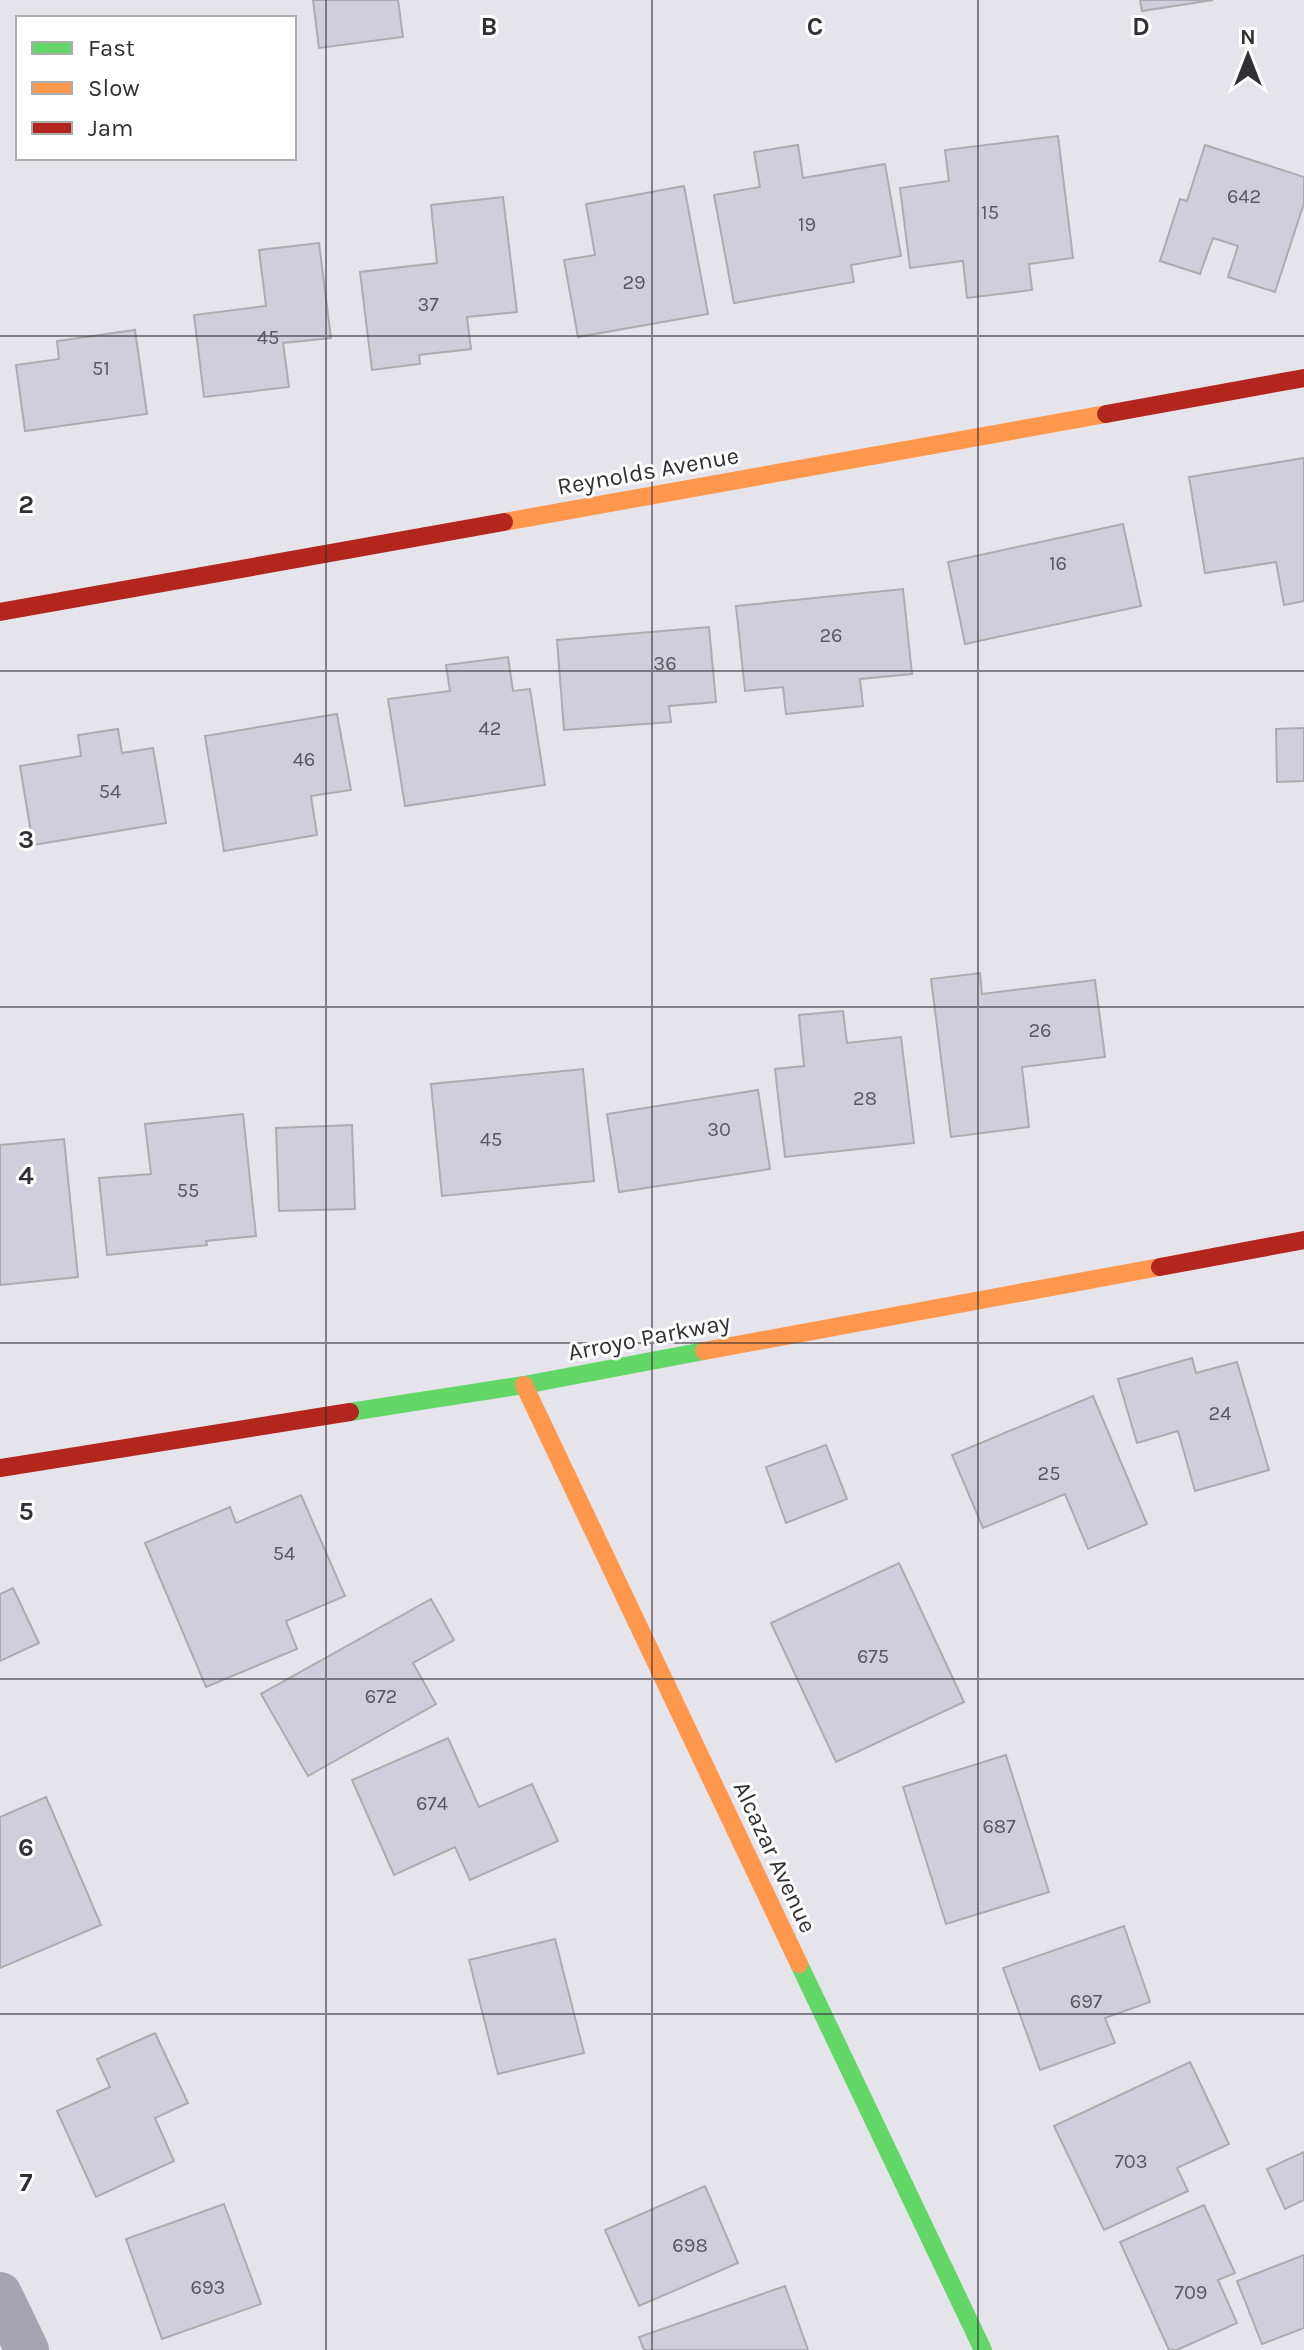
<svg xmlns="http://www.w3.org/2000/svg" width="1304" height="2350" font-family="Karla,sans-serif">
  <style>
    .building { fill: #d0ceda; stroke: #acacb0; stroke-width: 2 }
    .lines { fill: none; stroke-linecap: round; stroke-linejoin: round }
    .street { stroke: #a6a4b0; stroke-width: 44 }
    .fast { stroke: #63d668; stroke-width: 18 }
    .slow { stroke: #ff974d; stroke-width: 18 }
    .jam { stroke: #b3261e; stroke-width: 18 }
    .grid { fill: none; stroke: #313034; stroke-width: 2; stroke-opacity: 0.55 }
    .labels { text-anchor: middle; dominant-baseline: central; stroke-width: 6; stroke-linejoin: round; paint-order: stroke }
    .number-label { font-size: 20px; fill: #5a585e }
    .street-label { font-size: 24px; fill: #313034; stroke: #fff }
    .grid-label { font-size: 26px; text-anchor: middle; font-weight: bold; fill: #313034; stroke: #fff; stroke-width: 6; stroke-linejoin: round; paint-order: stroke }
  </style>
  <rect width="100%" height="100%" fill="#e5e4ea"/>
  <!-- building -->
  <g class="building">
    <path d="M313,0H398L403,37L319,48Z"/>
    <path d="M1140,0H1213L1142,11Z"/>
    <path d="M1058,136L1073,258L1029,264L1032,290L967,298L963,261L910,268L900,188L949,181L945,150Z"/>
    <path d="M798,145L803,178L885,164L901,256L851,265L854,282L734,303L714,195L760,187L754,152Z"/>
    <path d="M1205,145L1304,177V203L1275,292L1228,277L1238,246L1213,238L1200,274L1160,261L1180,199L1187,201Z"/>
    <path d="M684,186L708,314L578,337L564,260L595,255L586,204Z"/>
    <path d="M503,197L517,312L467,317L471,349L419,355L420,364L372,370L360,272L437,263L431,205Z"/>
    <path d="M319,243L331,338L283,343L289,387L204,397L194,315L266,306L259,250Z"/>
    <path d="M135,330L147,414L25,431L16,365L59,359L57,341Z"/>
    <path d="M1304,458V601L1284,605L1276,562L1205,573L1189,477Z"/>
    <path d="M1123,524L1141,606L965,644L948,562Z"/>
    <path d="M903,589L912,674L860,679L863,706L786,714L783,687L745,691L736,606Z"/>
    <path d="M709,627L716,702L669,706L671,722L564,730L557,640Z"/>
    <path d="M508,657L513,691L530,689L545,785L405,806L388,699L450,691L446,665Z"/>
    <path d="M337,714L351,790L311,796L317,835L224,851L205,736Z"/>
    <path d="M1304,728V781L1277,782L1276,729Z"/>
    <path d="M118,729L122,753L153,748L166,823L33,845L20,766L81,756L78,735Z"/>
    <path d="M980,973L982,994L1095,980L1105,1057L1022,1067L1029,1127L951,1137L931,979Z"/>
    <path d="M843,1011L847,1043L901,1037L914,1143L785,1157L775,1069L804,1066L799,1015Z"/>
    <path d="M583,1069L594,1181L442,1196L431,1084Z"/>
    <path d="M758,1090L770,1169L619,1192L607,1114Z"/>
    <path d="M243,1114L256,1236L206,1241L207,1245L107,1255L99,1178L151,1174L145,1124Z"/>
    <path d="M352,1125L355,1209L279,1211L276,1128Z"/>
    <path d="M64,1139L78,1277L0,1285V1145Z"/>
    <path d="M1192,1358L1196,1373L1237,1362L1269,1470L1195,1491L1178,1431L1137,1443L1118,1379Z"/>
    <path d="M1093,1396L1147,1524L1088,1549L1065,1494L983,1528L952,1455Z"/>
    <path d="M826,1445L847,1499L786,1523L766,1467Z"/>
    <path d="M301,1495L345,1596L286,1621L297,1649L206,1687L145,1543L230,1507L236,1523Z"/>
    <path d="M899,1563L964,1702L836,1762L771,1623Z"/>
    <path d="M13,1588L39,1643L0,1661V1594Z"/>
    <path d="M431,1599L454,1640L413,1663L436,1704L308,1776L261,1694Z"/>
    <path d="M448,1738L479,1807L532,1784L558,1841L470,1880L455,1847L394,1875L352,1780Z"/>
    <path d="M1006,1755L1049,1892L946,1924L903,1787Z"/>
    <path d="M46,1797L101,1925L0,1968V1817Z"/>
    <path d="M1124,1926L1150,2002L1105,2018L1115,2043L1040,2070L1003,1968Z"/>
    <path d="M555,1939L584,2053L498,2074L469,1960Z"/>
    <path d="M155,2033L188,2103L155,2118L174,2161L96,2197L57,2111L110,2087L97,2059Z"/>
    <path d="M1190,2062L1229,2144L1177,2168L1188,2191L1104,2230L1054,2126Z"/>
    <path d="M1304,2152V2200L1285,2209L1267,2169Z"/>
    <path d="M705,2186L738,2263L639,2306L605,2230Z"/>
    <path d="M224,2204L261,2304L162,2339L126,2239Z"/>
    <path d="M1204,2205L1235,2273L1218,2280L1237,2323L1177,2350H1169L1120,2242Z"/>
    <path d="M1304,2255V2328L1262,2344L1237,2281Z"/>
    <path d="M785,2286L808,2350H644L639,2337Z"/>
  </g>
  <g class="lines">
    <!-- street -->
    <path class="street" d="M0,2294L27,2350"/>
    <!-- fast -->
    <g class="fast">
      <path d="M350,1412L524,1385L704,1351"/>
      <path d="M799,1964L983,2350"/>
    </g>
    <!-- slow -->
    <g class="slow">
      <path d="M504,522L1106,414"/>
      <path d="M704,1351L1160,1267"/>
      <path d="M524,1385L799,1964"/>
    </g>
    <!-- jam -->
    <g class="jam">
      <path d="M1106,414L1304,378"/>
      <path d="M0,612L504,522"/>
      <path d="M1160,1267L1304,1240"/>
      <path d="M0,1468L350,1412"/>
    </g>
  </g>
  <!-- grid -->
  <path class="grid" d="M326,0V2350M652,0V2350M978,0V2350M0,336H1304M0,671H1304M0,1007H1304M0,1343H1304M0,1679H1304M0,2014H1304"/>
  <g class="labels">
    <!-- number labels -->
    <g class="number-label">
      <text x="1244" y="196">642</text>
      <text x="990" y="212">15</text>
      <text x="807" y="224">19</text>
      <text x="634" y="282">29</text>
      <text x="428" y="304">37</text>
      <text x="268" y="337">45</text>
      <text x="101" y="368">51</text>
      <text x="1058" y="563">16</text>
      <text x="831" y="635">26</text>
      <text x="665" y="663">36</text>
      <text x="490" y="728">42</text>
      <text x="304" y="759">46</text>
      <text x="110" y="791">54</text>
      <text x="1040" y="1030">26</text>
      <text x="865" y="1098">28</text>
      <text x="719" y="1129">30</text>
      <text x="491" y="1139">45</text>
      <text x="188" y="1190">55</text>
      <text x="1220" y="1413">24</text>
      <text x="1049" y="1473">25</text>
      <text x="284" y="1553">54</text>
      <text x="873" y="1656">675</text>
      <text x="381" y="1696">672</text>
      <text x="432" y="1803">674</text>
      <text x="999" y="1826">687</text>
      <text x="1086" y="2001">697</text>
      <text x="1131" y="2161">703</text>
      <text x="690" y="2245">698</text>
      <text x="208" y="2287">693</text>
      <text x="1191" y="2292">709</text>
    </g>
    <!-- street labels -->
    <g class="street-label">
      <text transform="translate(648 471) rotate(-10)">Reynolds Avenue</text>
      <text transform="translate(649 1337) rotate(-11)">Arroyo Parkway</text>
      <text transform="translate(775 1857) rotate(65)">Alcazar Avenue</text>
    </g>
  </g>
  <g class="grid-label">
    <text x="489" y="35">B</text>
    <text x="815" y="35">C</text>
    <text x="1141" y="35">D</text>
    <text x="26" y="513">2</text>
    <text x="26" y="848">3</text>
    <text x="26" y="1184">4</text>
    <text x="26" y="1520">5</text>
    <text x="26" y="1856">6</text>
    <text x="26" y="2191">7</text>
  </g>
  <!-- legend -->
  <rect x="16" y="16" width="280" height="144" fill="#ffffff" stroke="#adacae" stroke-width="2"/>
  <rect x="32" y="42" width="40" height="12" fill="#63d668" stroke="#adacae" stroke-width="2"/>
  <text x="88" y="56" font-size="24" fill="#313034">Fast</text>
  <rect x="32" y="82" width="40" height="12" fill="#ff974d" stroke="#adacae" stroke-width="2"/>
  <text x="88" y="96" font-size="24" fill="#313034">Slow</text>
  <rect x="32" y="122" width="40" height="12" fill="#b3261e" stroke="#adacae" stroke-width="2"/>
  <text x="88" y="136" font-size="24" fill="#313034">Jam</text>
  <!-- north arrow -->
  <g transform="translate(1248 56)" stroke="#ffffff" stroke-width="6" paint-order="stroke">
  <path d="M0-6L14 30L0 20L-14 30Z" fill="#313034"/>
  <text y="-12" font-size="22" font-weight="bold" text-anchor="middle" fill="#313034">N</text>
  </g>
</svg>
